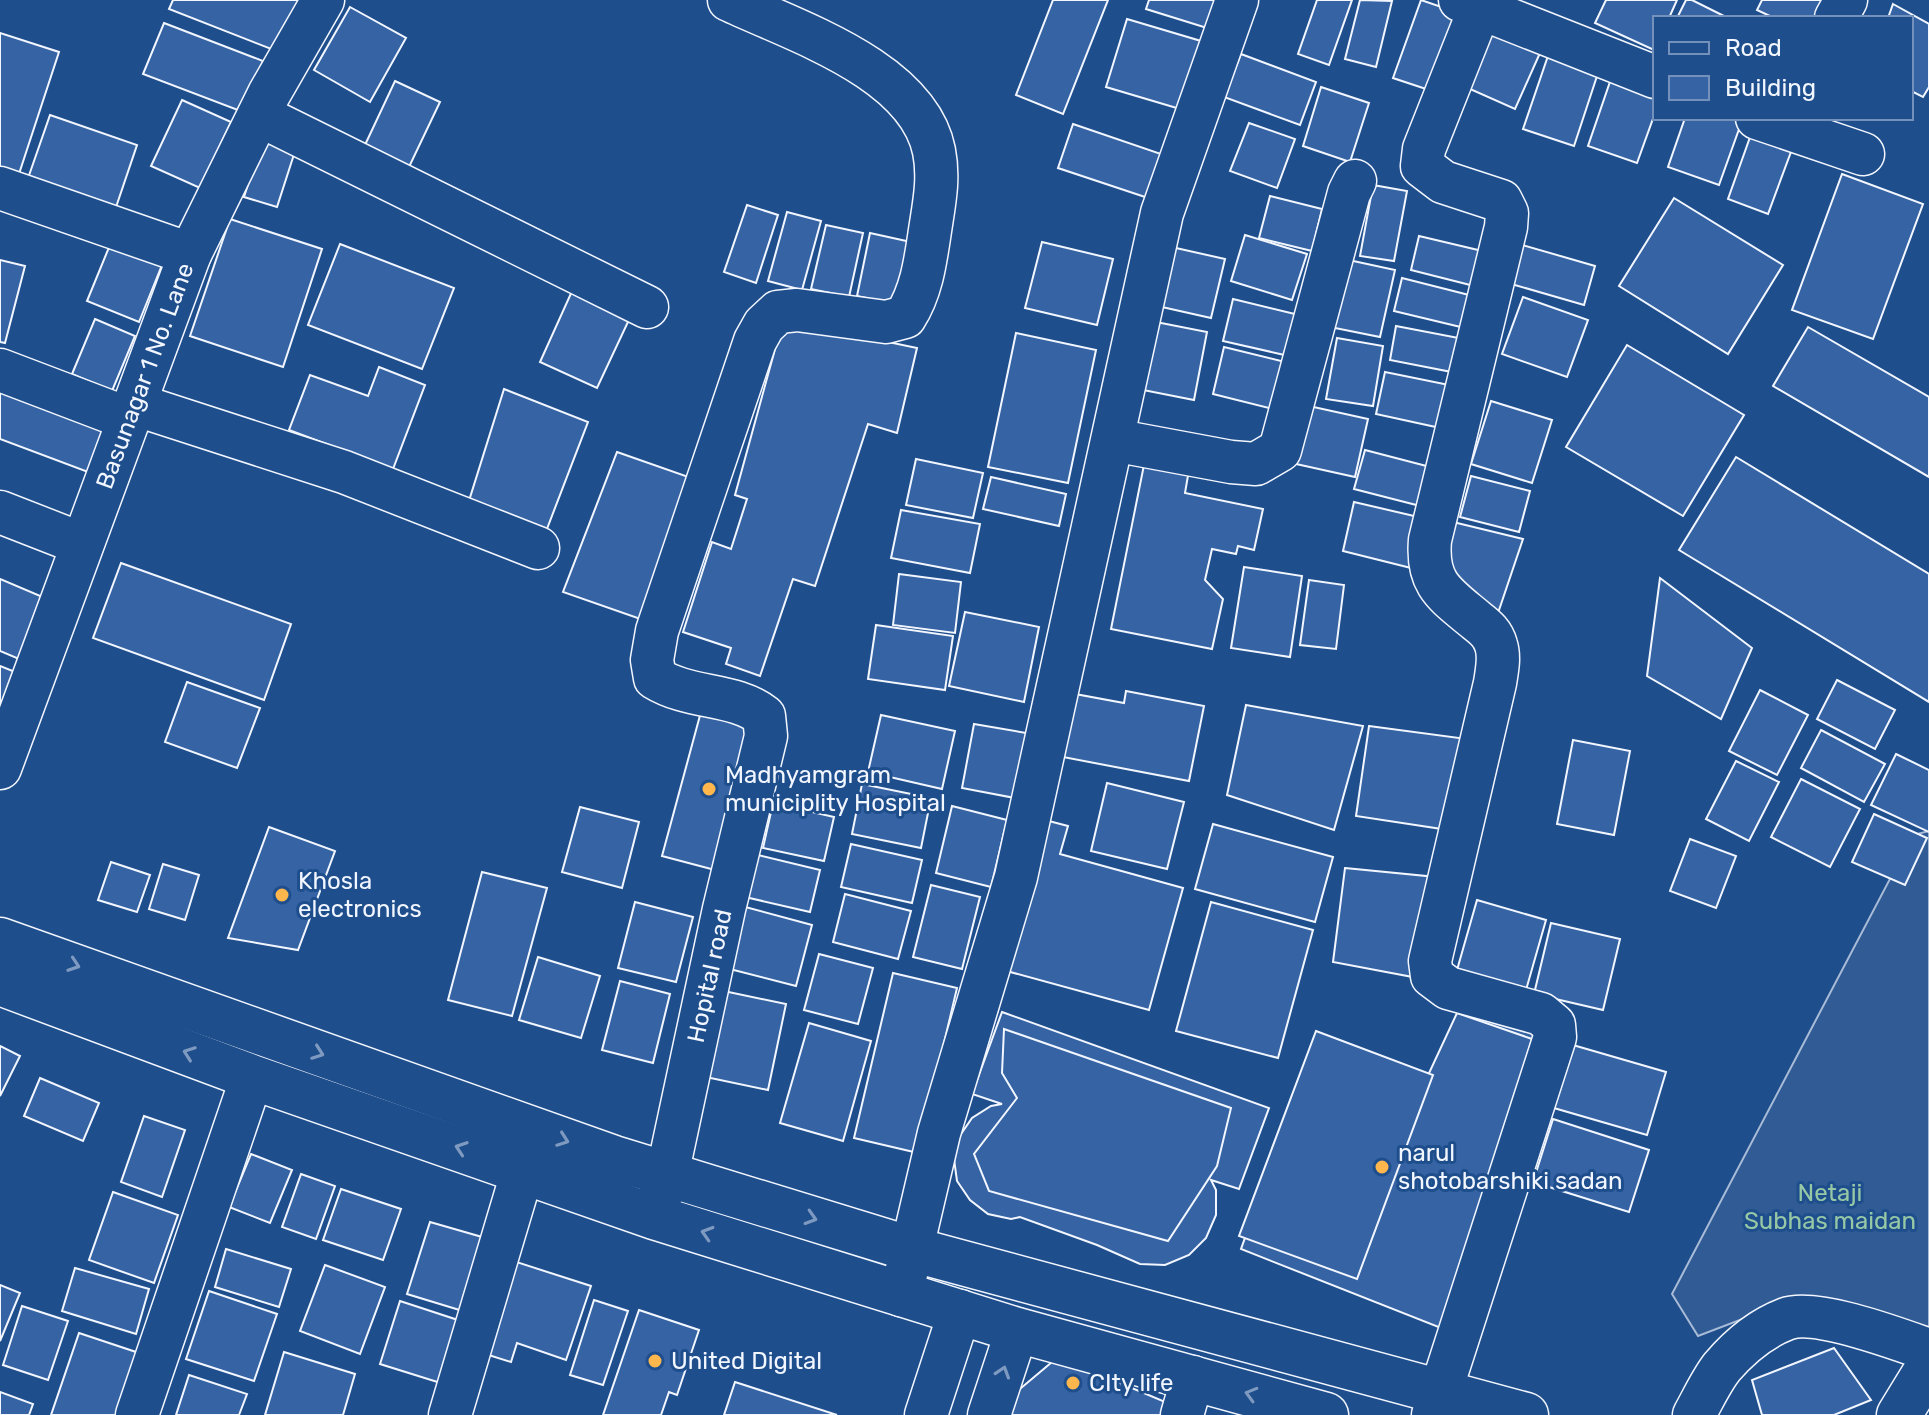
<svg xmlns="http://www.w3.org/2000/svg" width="1929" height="1415" font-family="Rubik,sans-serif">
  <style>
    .built { fill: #305b95; stroke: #a8bbd7; stroke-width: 2 }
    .building { fill: #3563a3; stroke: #f2f6ff; stroke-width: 2 }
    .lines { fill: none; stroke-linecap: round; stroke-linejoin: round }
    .minor-casing { stroke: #f2f6ff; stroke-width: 45 }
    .major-casing { stroke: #f2f6ff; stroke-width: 47 }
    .highway-casing { stroke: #f2f6ff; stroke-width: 47 }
    .minor { stroke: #1f4e8c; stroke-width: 42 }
    .major { stroke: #1f4e8c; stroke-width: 44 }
    .highway { stroke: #1f4e8c; stroke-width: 44 }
    .oneway { stroke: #7e9ac0 }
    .poi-dot { fill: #ffb74d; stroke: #1f4e8c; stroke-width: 3 }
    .labels { text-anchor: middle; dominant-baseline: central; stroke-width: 6; stroke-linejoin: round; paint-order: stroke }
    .street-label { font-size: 24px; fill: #f2f6ff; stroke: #1f4e8c }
    .poi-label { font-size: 24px; fill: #f2f6ff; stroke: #1f4e8c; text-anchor: start }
    .park-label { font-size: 24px; fill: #97c8a6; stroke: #1f4e8c }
  </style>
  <rect width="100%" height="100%" fill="#1f4e8c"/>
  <!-- built -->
  <path class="built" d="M1929,831V1339L1758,1313L1698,1336L1672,1294L1913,835Z"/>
  <!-- building -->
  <g class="building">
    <path d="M173,0H299L279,52L169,9Z"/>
    <path d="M1053,0H1108L1063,114L1016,95Z"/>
    <path d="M1149,0H1216L1207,28L1146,9Z"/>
    <path d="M1317,0H1352L1329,65L1298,54Z"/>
    <path d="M1360,0L1392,1L1376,67L1345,59Z"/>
    <path d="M1421,0L1462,14L1435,92L1393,78Z"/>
    <path d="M1606,0H1677L1669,18H1655L1654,50L1595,23Z"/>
    <path d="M1686,0H1692L1724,16L1723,18H1677Z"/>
    <path d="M1762,0H1827L1818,18H1774L1757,10Z"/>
    <path d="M1893,4L1929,24V87L1923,97L1911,91V18H1888Z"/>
    <path d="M350,7L406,38L370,102L314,70Z"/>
    <path d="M1127,19L1201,41L1180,109L1106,87Z"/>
    <path d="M164,23L263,61L243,112L143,74Z"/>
    <path d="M1486,30L1540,53L1515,109L1461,85Z"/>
    <path d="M0,33L59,52L16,183L0,178Z"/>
    <path d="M1550,50L1600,67L1574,146L1523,129Z"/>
    <path d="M1241,54L1316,82L1300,125L1224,97Z"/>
    <path d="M1613,73L1655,87V113L1637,163L1588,146Z"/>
    <path d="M395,81L440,102L409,167L364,147Z"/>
    <path d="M1321,87L1369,103L1350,162L1303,146Z"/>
    <path d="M182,100L231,122L200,188L151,166Z"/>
    <path d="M50,115L137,145L114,213L26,184Z"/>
    <path d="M1685,118H1743L1719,185L1668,167Z"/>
    <path d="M1249,123L1295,139L1277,188L1230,171Z"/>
    <path d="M1073,124L1164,155L1148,198L1058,168Z"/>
    <path d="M1754,126L1795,141L1768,214L1728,199Z"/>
    <path d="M265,132L298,142L277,207L244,197Z"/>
    <path d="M1842,174L1923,204L1873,339L1792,310Z"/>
    <path d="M1373,185L1407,191L1394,261L1360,256Z"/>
    <path d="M1270,196L1322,209L1312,251L1259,238Z"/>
    <path d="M1674,198L1783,265L1728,354L1619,286Z"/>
    <path d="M747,205L778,215L756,283L724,272Z"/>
    <path d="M787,212L821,221L802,290L768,281Z"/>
    <path d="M230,219L322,249L283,367L190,336Z"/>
    <path d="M826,225L863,233L849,297L811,289Z"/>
    <path d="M870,233L911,242L898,305L857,296Z"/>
    <path d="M1245,235L1307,254L1292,300L1231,281Z"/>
    <path d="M1419,236L1495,254L1486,289L1411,270Z"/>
    <path d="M112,240L164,260L139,322L87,301Z"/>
    <path d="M1042,242L1113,259L1097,325L1025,308Z"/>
    <path d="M340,244L454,288L422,369L308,325Z"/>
    <path d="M1519,244L1595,266L1584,305L1508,283Z"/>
    <path d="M1167,246L1225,259L1211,318L1153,305Z"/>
    <path d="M1344,259L1395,270L1380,337L1330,327Z"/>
    <path d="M0,260L25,266L5,343L0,342Z"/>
    <path d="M1402,278L1477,297L1469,329L1394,311Z"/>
    <path d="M577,280L635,307L597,388L540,362Z"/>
    <path d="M1523,297L1588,320L1567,377L1502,354Z"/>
    <path d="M1233,299L1299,315L1289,356L1223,341Z"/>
    <path d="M95,319L135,336L112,391L72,374Z"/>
    <path d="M783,320L917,348L897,433L868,424L815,586L793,579L760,676L726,664L731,648L683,632L712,542L731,549L747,499L735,495Z"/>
    <path d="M1151,321L1207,332L1194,400L1138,389Z"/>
    <path d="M1396,326L1469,340L1462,374L1390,360Z"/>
    <path d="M1808,327L1929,397V477L1773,386Z"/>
    <path d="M1016,333L1096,350L1068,483L988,467Z"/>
    <path d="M1337,338L1383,346L1373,406L1326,399Z"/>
    <path d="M1627,345L1744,415L1683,516L1566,447Z"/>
    <path d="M1224,347L1297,365L1285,412L1213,394Z"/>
    <path d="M379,367L425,385L393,469L289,430L310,375L368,396Z"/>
    <path d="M1385,372L1454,386L1445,429L1376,414Z"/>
    <path d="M0,379L108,420L88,472L0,439Z"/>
    <path d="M504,389L588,422L545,534L468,504Z"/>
    <path d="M1491,401L1552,420L1532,483L1471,464Z"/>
    <path d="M1300,404L1368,419L1355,477L1287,462Z"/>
    <path d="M1365,450L1438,469L1428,508L1354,489Z"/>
    <path d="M617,452L700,481L649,622L563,592Z"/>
    <path d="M1146,455L1190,464L1185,493L1263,509L1254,550L1238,546L1236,554L1212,549L1205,580L1223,599L1212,649L1111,629Z"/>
    <path d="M1736,457L1929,574V702L1679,550Z"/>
    <path d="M916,459L983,473L973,518L906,505Z"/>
    <path d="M1471,476L1530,491L1519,532L1460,517Z"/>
    <path d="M991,477L1066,494L1059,526L983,509Z"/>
    <path d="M1354,502L1427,519L1415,569L1343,551Z"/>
    <path d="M901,510L980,524L970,573L891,558Z"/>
    <path d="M1453,522L1523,539L1498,613L1444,567Z"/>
    <path d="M121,563L291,624L264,700L93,638Z"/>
    <path d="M1244,567L1302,576L1290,657L1231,648Z"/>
    <path d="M899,574L961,582L955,633L893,625Z"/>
    <path d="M1660,578L1752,648L1721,719L1647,676Z"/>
    <path d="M0,579L45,598L19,659L0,651Z"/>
    <path d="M1309,580L1344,585L1336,649L1300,645Z"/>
    <path d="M965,612L1039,627L1024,702L949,686Z"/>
    <path d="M876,625L953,636L945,690L868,679Z"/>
    <path d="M0,666L25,676L0,710Z"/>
    <path d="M1837,680L1895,710L1875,749L1817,719Z"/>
    <path d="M187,682L260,708L237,768L165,742Z"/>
    <path d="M1760,690L1808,715L1777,775L1729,751Z"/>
    <path d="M1126,691L1204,706L1189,781L1063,757L1075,694L1124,703Z"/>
    <path d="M1246,705L1363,726L1334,830L1227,795Z"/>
    <path d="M702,708L755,722L715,870L662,856Z"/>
    <path d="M881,715L955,731L942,789L868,772Z"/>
    <path d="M974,724L1032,734L1020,799L962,788Z"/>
    <path d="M1369,726L1467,739L1455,831L1356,816Z"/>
    <path d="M1821,730L1885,764L1864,802L1801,768Z"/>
    <path d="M1573,740L1630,751L1614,835L1557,824Z"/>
    <path d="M1896,754L1929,770V832L1871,805Z"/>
    <path d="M1736,761L1779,782L1749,841L1706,819Z"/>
    <path d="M1801,779L1860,809L1830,867L1771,837Z"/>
    <path d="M1107,783L1184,802L1167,869L1091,851Z"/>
    <path d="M862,784L931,798L921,848L852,834Z"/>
    <path d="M773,803L834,817L824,861L763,848Z"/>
    <path d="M952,806L1007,820L991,887L936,873Z"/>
    <path d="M580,807L639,822L622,888L562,872Z"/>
    <path d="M1874,814L1927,838L1905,885L1852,862Z"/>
    <path d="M1045,820L1068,826L1060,854L1183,888L1149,1010L1003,970Z"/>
    <path d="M1213,824L1333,857L1315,922L1195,889Z"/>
    <path d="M269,827L335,851L298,950L228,938Z"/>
    <path d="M1690,839L1736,856L1716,908L1670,891Z"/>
    <path d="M851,844L922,860L912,903L841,887Z"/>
    <path d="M754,854L820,870L810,912L745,897Z"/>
    <path d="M111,862L150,875L137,912L98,900Z"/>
    <path d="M163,864L199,875L185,920L149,909Z"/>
    <path d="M1345,868L1436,877L1418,978L1333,962Z"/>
    <path d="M482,872L547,888L512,1016L448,1000Z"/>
    <path d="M931,885L980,897L962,969L913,957Z"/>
    <path d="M845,894L911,911L898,959L833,942Z"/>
    <path d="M1477,900L1546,920L1526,990L1457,970Z"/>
    <path d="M635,902L693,917L676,982L618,968Z"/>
    <path d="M1211,902L1313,930L1278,1058L1176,1031Z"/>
    <path d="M738,905L812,925L796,986L722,967Z"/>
    <path d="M1551,923L1620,939L1603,1010L1534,994Z"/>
    <path d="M819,954L873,968L858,1024L804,1010Z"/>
    <path d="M538,957L600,976L581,1038L519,1020Z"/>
    <path d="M893,973L957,988L918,1153L854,1138Z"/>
    <path d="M620,981L670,994L653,1063L602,1050Z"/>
    <path d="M719,990L786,1004L768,1090L701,1076Z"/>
    <path d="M1466,1010L1539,1029L1448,1269L1378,1243Z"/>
    <path d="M1002,1012L1269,1108L1239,1189L1211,1180L1216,1190V1215L1206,1238L1189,1255L1165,1265L1140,1264L1097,1245L1020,1217L1011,1219L988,1214L970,1200L957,1181L954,1159L959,1137L972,1118L991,1106L1002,1104L972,1094Z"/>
    <path d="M1457,1013L1532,1039L1446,1330L1241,1249L1306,1069L1424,1084Z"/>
    <path d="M809,1023L871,1041L843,1141L780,1123Z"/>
    <path d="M1004,1029L1231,1108L1217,1166L1168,1241L989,1191L974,1154L1017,1098L1002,1073Z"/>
    <path d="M1316,1031L1433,1075L1357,1279L1239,1236Z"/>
    <path d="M1566,1043L1666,1072L1647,1135L1547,1106Z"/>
    <path d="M0,1046L20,1056L0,1096Z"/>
    <path d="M40,1078L99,1103L83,1141L24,1116Z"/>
    <path d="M144,1116L185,1130L162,1197L121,1182Z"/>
    <path d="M1553,1119L1649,1150L1629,1212L1533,1182Z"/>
    <path d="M251,1154L292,1170L270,1223L229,1207Z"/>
    <path d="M301,1174L335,1186L316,1239L282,1227Z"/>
    <path d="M341,1189L401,1209L383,1260L323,1240Z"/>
    <path d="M113,1192L178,1215L154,1283L89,1260Z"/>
    <path d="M430,1222L489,1239L466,1312L407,1294Z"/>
    <path d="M226,1249L291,1269L279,1307L215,1287Z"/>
    <path d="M507,1259L591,1286L566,1360L517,1343L511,1362L476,1351Z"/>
    <path d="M325,1265L385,1287L360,1354L300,1331Z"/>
    <path d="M75,1268L149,1289L136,1334L62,1311Z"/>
    <path d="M0,1285L20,1293L0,1341Z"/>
    <path d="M209,1291L277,1314L254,1381L186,1359Z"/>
    <path d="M594,1300L628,1311L603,1385L570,1375Z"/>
    <path d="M400,1301L467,1323L447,1385L380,1364Z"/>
    <path d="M22,1306L68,1321L48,1380L3,1365Z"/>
    <path d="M639,1310L699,1330L677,1395L669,1392L661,1415H603Z"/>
    <path d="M79,1333L139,1353L118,1415H51Z"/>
    <path d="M1834,1348L1871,1400L1834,1415H1762L1752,1380Z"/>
    <path d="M284,1352L355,1374L343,1415H265Z"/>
    <path d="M1058,1357L1182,1409L1180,1415H1013L996,1409Z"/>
    <path d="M189,1375L247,1394L239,1415H176Z"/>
    <path d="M735,1382L837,1415H724Z"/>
    <path d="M0,1392L33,1404L29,1415H0Z"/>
  </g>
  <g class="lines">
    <defs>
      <g id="minor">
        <path d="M1460,0L1655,77"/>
        <path d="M1836,18L1846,0"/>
        <path d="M259,115L647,307"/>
        <path d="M1757,118L1863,154"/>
        <path d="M0,188L190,254"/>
        <path d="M0,370L129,419"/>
        <path d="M134,404L344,472L538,548"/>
        <path d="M1113,440L1231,462L1256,464L1280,450L1349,193L1355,181"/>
        <path d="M0,512L82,544"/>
        <path id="s1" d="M0,768L190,254L269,94L323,0"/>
        <path id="s2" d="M657,1208L667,1175L724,909L766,736L764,716C733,692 691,700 655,678L652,660L657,631L755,341L764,325L778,312L797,310L886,322L905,317C923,289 926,256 931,224C935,199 939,176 934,151C918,70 795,31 729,0"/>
        <path d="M901,1295L939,1133L1016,877L1162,213L1237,0"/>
        <path d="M137,1415L252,1077"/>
        <path d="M450,1415L523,1170"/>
        <path d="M926,1415L960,1311"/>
        <path d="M989,1415L1017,1330"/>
        <path d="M1182,1415L1193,1377"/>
        <path d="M1433,1415L1555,1037L1554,1025L1541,1014L1448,988L1432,976L1430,961L1495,683C1497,670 1500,657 1496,645C1493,634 1486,628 1477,621C1446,595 1426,585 1430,540L1506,227L1507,213L1501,201L1443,182L1422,166L1424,149L1480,8"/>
        <path d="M1694,1415C1703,1399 1711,1381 1722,1367C1739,1347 1760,1329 1786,1319C1815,1308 1898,1339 1929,1350"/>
      </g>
      <g id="major">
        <path d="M0,940L614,1158L911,1249L1526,1415"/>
        <path d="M0,983L252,1077L654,1217L1017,1330L1326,1415"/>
      </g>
      <path id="highway" d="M1899,1415L1929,1366"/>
    </defs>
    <!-- minor casing -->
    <use href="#minor" class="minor-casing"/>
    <!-- major casing -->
    <use href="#major" class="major-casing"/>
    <!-- highway casing -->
    <use href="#highway" class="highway-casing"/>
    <!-- minor -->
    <use href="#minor" class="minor"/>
    <!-- major -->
    <use href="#major" class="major"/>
    <!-- highway -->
    <use href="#highway" class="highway"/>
  </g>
  <!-- one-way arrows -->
  <defs><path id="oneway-chevron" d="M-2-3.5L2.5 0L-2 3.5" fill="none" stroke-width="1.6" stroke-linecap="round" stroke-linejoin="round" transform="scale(2)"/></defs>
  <g class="oneway">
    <use href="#oneway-chevron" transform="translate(74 965) rotate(19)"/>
    <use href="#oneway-chevron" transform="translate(189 1053) rotate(-160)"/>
    <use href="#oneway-chevron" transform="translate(318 1053) rotate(20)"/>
    <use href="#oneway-chevron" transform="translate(563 1140) rotate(20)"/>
    <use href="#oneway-chevron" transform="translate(461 1148) rotate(-161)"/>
    <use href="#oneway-chevron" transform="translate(811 1218) rotate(17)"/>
    <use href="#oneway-chevron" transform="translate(707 1233) rotate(-163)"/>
    <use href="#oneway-chevron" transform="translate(1003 1372) rotate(-72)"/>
    <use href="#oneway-chevron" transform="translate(1251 1394) rotate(-164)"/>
  </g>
  <!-- markers -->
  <g class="poi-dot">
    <circle cx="709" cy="789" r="8"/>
    <circle cx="282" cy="895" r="8"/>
    <circle cx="1382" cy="1167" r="8"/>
    <circle cx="655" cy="1361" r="8"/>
    <circle cx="1073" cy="1383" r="8"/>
  </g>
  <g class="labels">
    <!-- street labels -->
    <g class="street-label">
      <text stroke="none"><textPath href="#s1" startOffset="418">Basunagar 1 No. Lane</textPath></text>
      <text stroke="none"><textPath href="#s2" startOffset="238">Hopital road</textPath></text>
    </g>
    <!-- poi labels -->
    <g class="poi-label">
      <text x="725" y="775">Madhyamgram<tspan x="725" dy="28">municiplity Hospital</tspan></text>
      <text x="298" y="881">Khosla<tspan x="298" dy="28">electronics</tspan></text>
      <text x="1398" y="1153">narul<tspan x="1398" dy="28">shotobarshiki sadan</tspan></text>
      <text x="671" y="1361">United Digital</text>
      <text x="1089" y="1383">CIty life</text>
    </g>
    <!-- park labels -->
    <g class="park-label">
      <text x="1830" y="1193">Netaji<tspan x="1830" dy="28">Subhas maidan</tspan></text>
    </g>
  </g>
  <!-- legend -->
  <rect x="1653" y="16" width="260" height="104" fill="#1f4e8c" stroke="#7391ba" stroke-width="2"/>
  <rect x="1669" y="42" width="40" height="12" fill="#1f4e8c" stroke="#7391ba" stroke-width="2"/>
  <text x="1725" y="56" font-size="24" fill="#f2f6ff">Road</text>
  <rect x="1669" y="76" width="40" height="24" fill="#3563a3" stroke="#7391ba" stroke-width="2"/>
  <text x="1725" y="96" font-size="24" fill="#f2f6ff">Building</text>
</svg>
